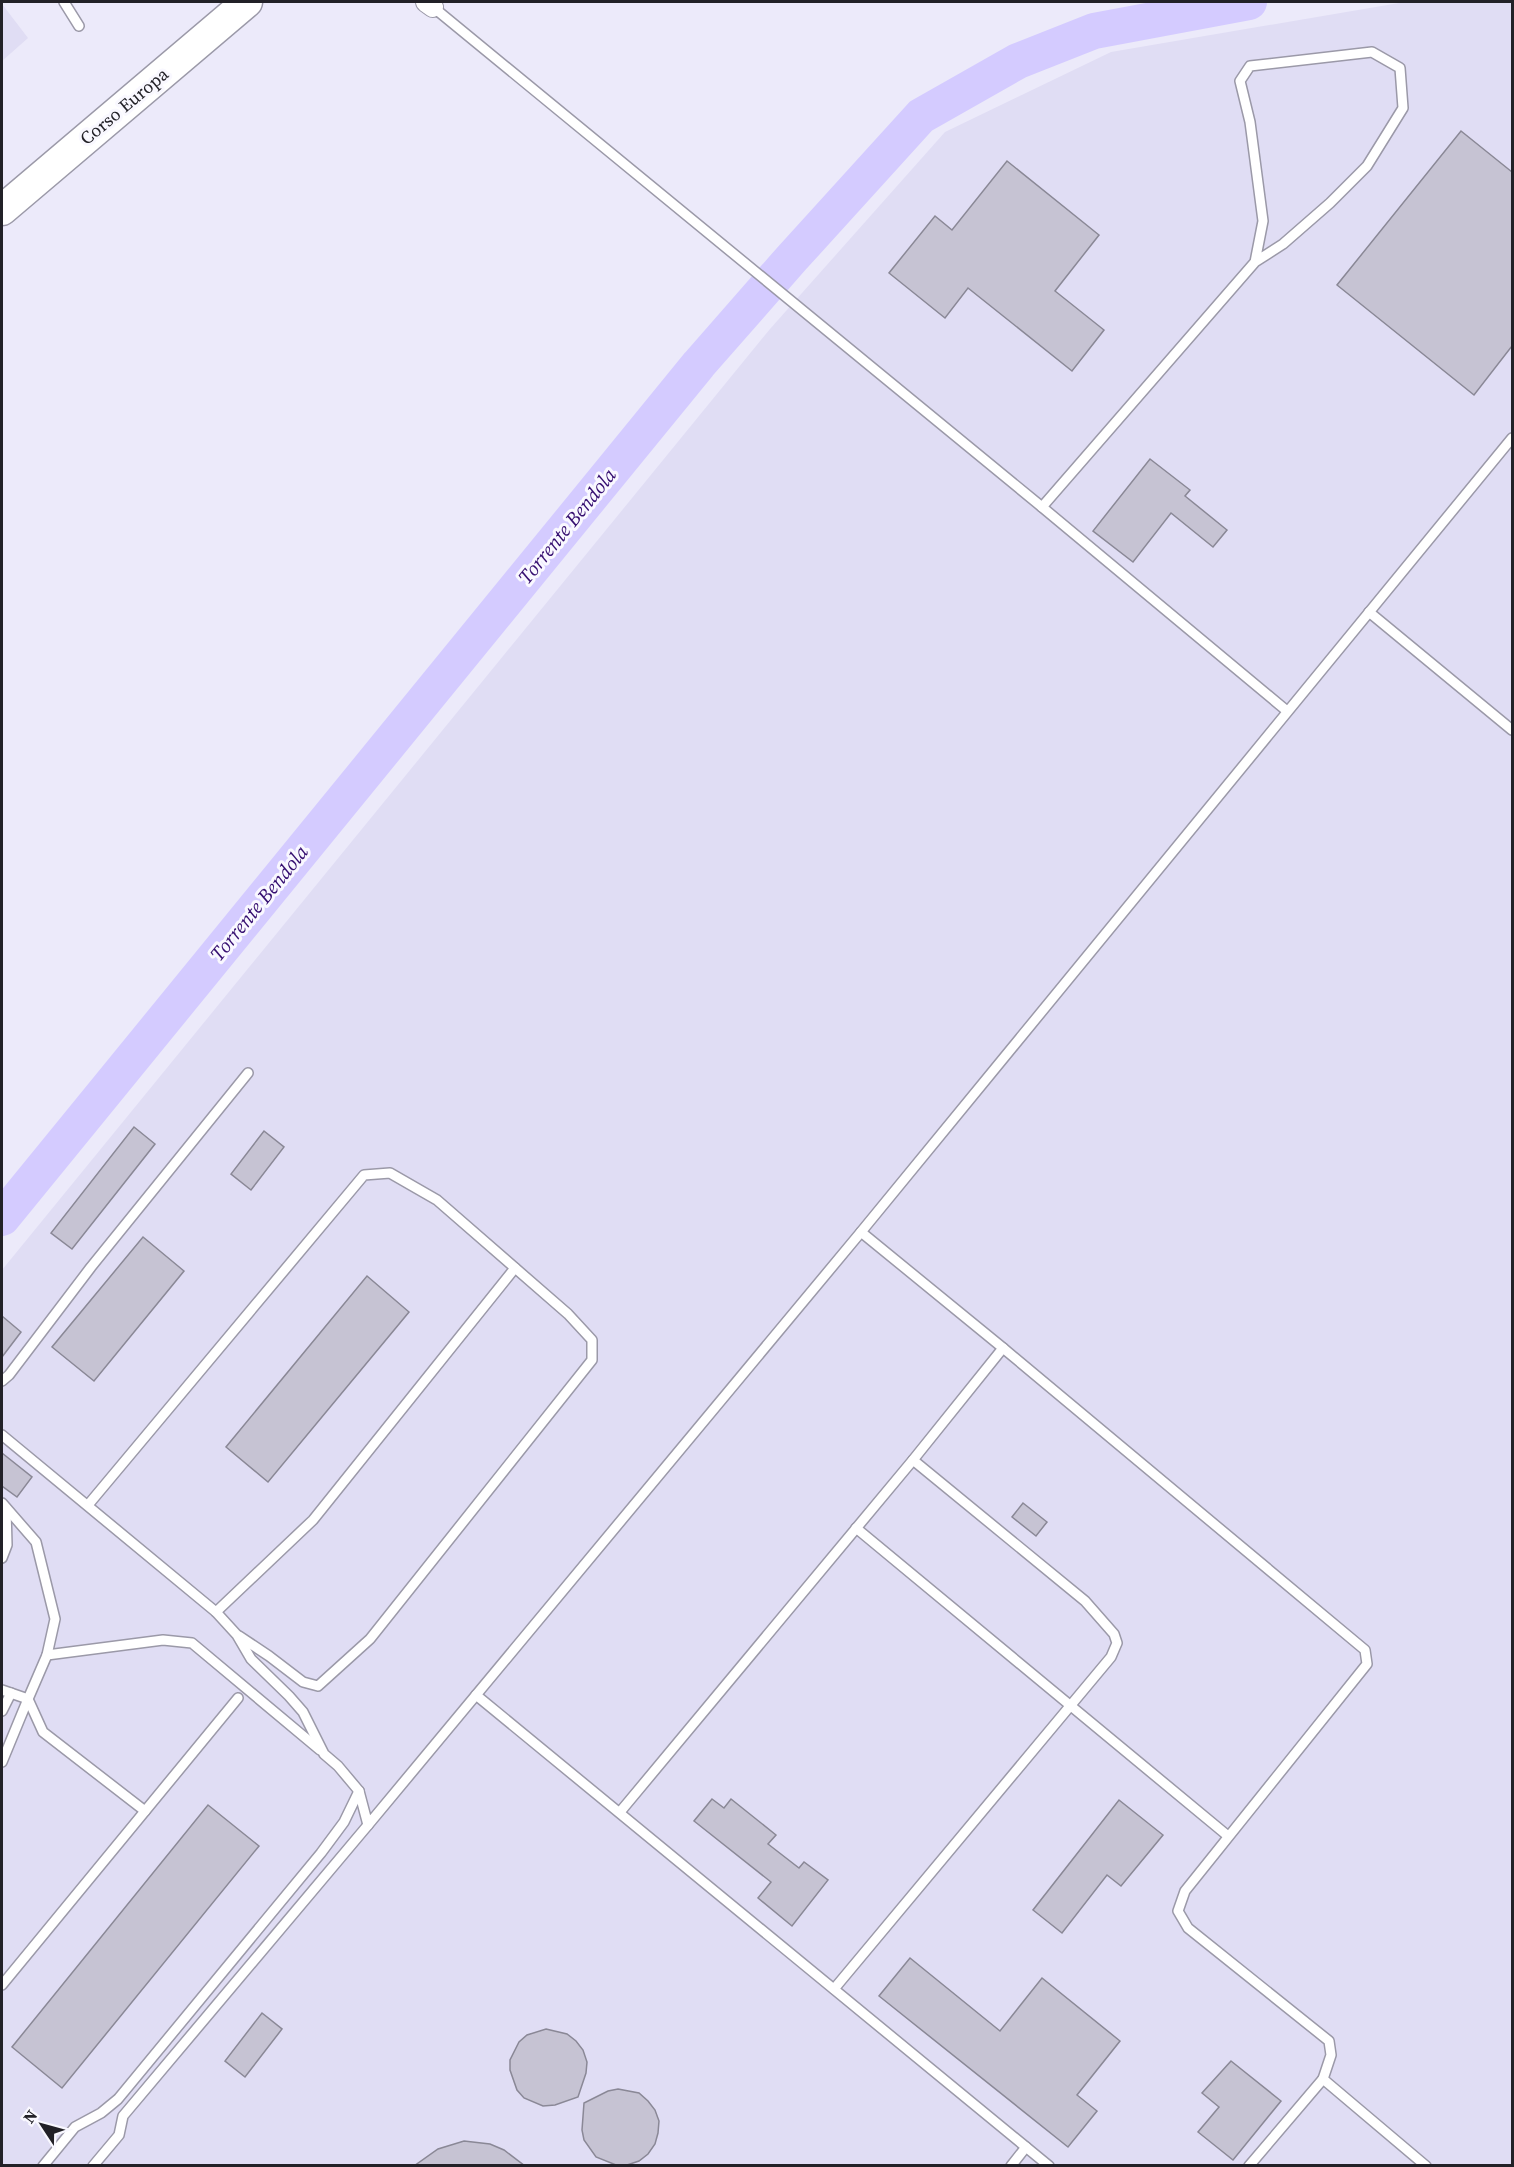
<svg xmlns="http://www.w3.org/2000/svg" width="1514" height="2167" font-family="'Source Serif 4',serif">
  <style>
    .built { fill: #e0ddf4 }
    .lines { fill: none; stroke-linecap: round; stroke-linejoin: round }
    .river { stroke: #d4cbff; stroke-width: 36 }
    .building { fill: #c6c3d3; stroke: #8a8896; stroke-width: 1.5 }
    .lane-casing { stroke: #9b99a8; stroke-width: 12 }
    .street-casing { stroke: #9b99a8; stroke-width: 22 }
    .primary-casing { stroke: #9b99a8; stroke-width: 33 }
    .lane { stroke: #fff; stroke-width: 9 }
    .street { stroke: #fff; stroke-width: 20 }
    .primary { stroke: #fff; stroke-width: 30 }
    .labels { text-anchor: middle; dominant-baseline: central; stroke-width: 6; stroke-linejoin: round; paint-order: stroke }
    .street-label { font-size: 18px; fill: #222127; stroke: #f9f8ff }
    .water-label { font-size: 20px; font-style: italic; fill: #350e70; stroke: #f9f8ff }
  </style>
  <rect width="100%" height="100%" fill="#eceafa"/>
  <!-- built -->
  <g class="built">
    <path d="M2,2H4L2,4L28,38L2,61Z"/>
    <path d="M1405,2H1512V2165L2,2166V1270L770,329L945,132L1111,52Z"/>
  </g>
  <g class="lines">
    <!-- river -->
    <path class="river" d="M2,1218L699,364L792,258L921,116L1018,61L1094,31L1249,2"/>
  </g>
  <!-- building -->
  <g class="building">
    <path d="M1461,131L1512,172V346L1474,395L1337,285Z"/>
    <path d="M1007,161L1099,235L1055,291L1104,330L1072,371L968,288L945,318L889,273L935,216L952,230Z"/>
    <path d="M1150,459L1190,490L1185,496L1227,530L1213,547L1171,513L1133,562L1093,531Z"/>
    <path d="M134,1127L155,1144L72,1249L51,1233Z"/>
    <path d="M264,1131L284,1147L251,1190L231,1174Z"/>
    <path d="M143,1237L184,1271L94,1381L52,1347Z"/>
    <path d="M367,1276L409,1312L268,1482L226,1447Z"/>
    <path d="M2,1316L21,1332L2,1357Z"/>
    <path d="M2,1453L32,1477L17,1497L2,1486Z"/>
    <path d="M1023,1503L1047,1522L1036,1536L1012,1517Z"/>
    <path d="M712,1799L724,1808L731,1799L776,1835L768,1844L799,1868L804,1862L828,1880L792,1926L758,1898L771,1882L694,1821Z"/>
    <path d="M1119,1800L1163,1835L1121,1886L1107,1875L1062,1933L1033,1910Z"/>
    <path d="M208,1805L259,1846L62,2088L12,2047Z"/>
    <path d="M910,1958L1000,2031L1042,1978L1120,2041L1077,2095L1097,2111L1068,2147L879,1996Z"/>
    <path d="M262,2013L282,2029L245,2077L225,2061Z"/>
    <path d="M546,2029L567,2034L576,2041L583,2050L587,2062L586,2073L578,2097L555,2105L543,2106L524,2098L517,2090L510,2070V2060L519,2042L527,2035Z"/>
    <path d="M1231,2061L1281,2101L1233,2160L1198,2132L1219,2107L1202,2093Z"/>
    <path d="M618,2089L639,2093L648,2101L655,2110L659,2121L658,2133L655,2144L648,2154L639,2161L627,2165H616L596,2157L584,2140L582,2130L584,2103L608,2091Z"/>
    <path d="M464,2141L490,2144L504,2150L525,2166H414L438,2149Z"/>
  </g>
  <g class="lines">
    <defs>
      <g id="lane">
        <path d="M64,2L79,26"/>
        <path d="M433,7L1042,507L1287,711"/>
        <path d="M1042,507L1255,262L1283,244L1330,203L1367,166L1403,108L1400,68L1372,52L1250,66L1240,81L1250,122L1263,221L1255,262"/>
        <path d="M1369,612L1512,730"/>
        <path d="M861,1232L1003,1348L1365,1650L1367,1664L1185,1891L1178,1911L1188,1928L1329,2041L1331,2055L1323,2079L1426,2166"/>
        <path d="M2,1381L9,1375L91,1267L248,1073"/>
        <path d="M2,1435L216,1612L237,1635L251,1659L289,1696L303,1712L324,1754L338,1766L359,1791L368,1825L861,1232L1512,438"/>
        <path d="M2,1503L36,1542L55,1619L47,1655L28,1699L43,1732L145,1811"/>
        <path d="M88,1505L364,1175L390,1173L437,1200L568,1314L592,1340V1360L370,1639L318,1686L303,1682L269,1656L239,1636"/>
        <path d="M856,1528L1228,1836"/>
        <path d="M2,1558L7,1545L6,1508"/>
        <path d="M216,1612L313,1520L515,1268"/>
        <path d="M47,1655L163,1640L192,1643L320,1750"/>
        <path d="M2,1690L28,1699L2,1762"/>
        <path d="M476,1695L1049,2166"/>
        <path d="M2,1711L11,1693"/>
        <path d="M620,1812L913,1460L1003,1348"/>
        <path d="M2,1985L238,1698"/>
        <path d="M834,1989L1111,1657L1117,1643L1114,1634L1085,1601L913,1460"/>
        <path d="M43,2166L75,2127L101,2113L118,2099L321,1853L344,1822L359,1791"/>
        <path d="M93,2166L119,2135L123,2116L368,1825"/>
        <path d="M1011,2166L1026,2147"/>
        <path d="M1249,2166L1323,2079"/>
      </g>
      <path id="street" d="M426,2L433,7"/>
      <path id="primary" d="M2,210L247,2"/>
    </defs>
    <!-- lane casing -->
    <use href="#lane" class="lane-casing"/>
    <!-- street casing -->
    <use href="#street" class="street-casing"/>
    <!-- primary casing -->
    <use href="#primary" class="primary-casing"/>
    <!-- lane -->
    <use href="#lane" class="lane"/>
    <!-- street -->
    <use href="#street" class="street"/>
    <!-- primary -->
    <use href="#primary" class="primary"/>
  </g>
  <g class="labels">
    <!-- street labels -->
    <g class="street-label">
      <text transform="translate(124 106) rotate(-40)">Corso Europa</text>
    </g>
    <!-- water labels -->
    <g class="water-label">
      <text transform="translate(567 526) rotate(-51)">Torrente Bendola</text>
      <text transform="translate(259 903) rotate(-51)">Torrente Bendola</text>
    </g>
  </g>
  <!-- border -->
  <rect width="1514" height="2167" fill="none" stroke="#222127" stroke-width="6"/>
  <!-- north arrow -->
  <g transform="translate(42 2125) rotate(306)" stroke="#f9f8ff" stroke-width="4.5" paint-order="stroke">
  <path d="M0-4.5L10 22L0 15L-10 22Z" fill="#222127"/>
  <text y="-9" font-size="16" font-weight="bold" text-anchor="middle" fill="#222127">N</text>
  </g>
</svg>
